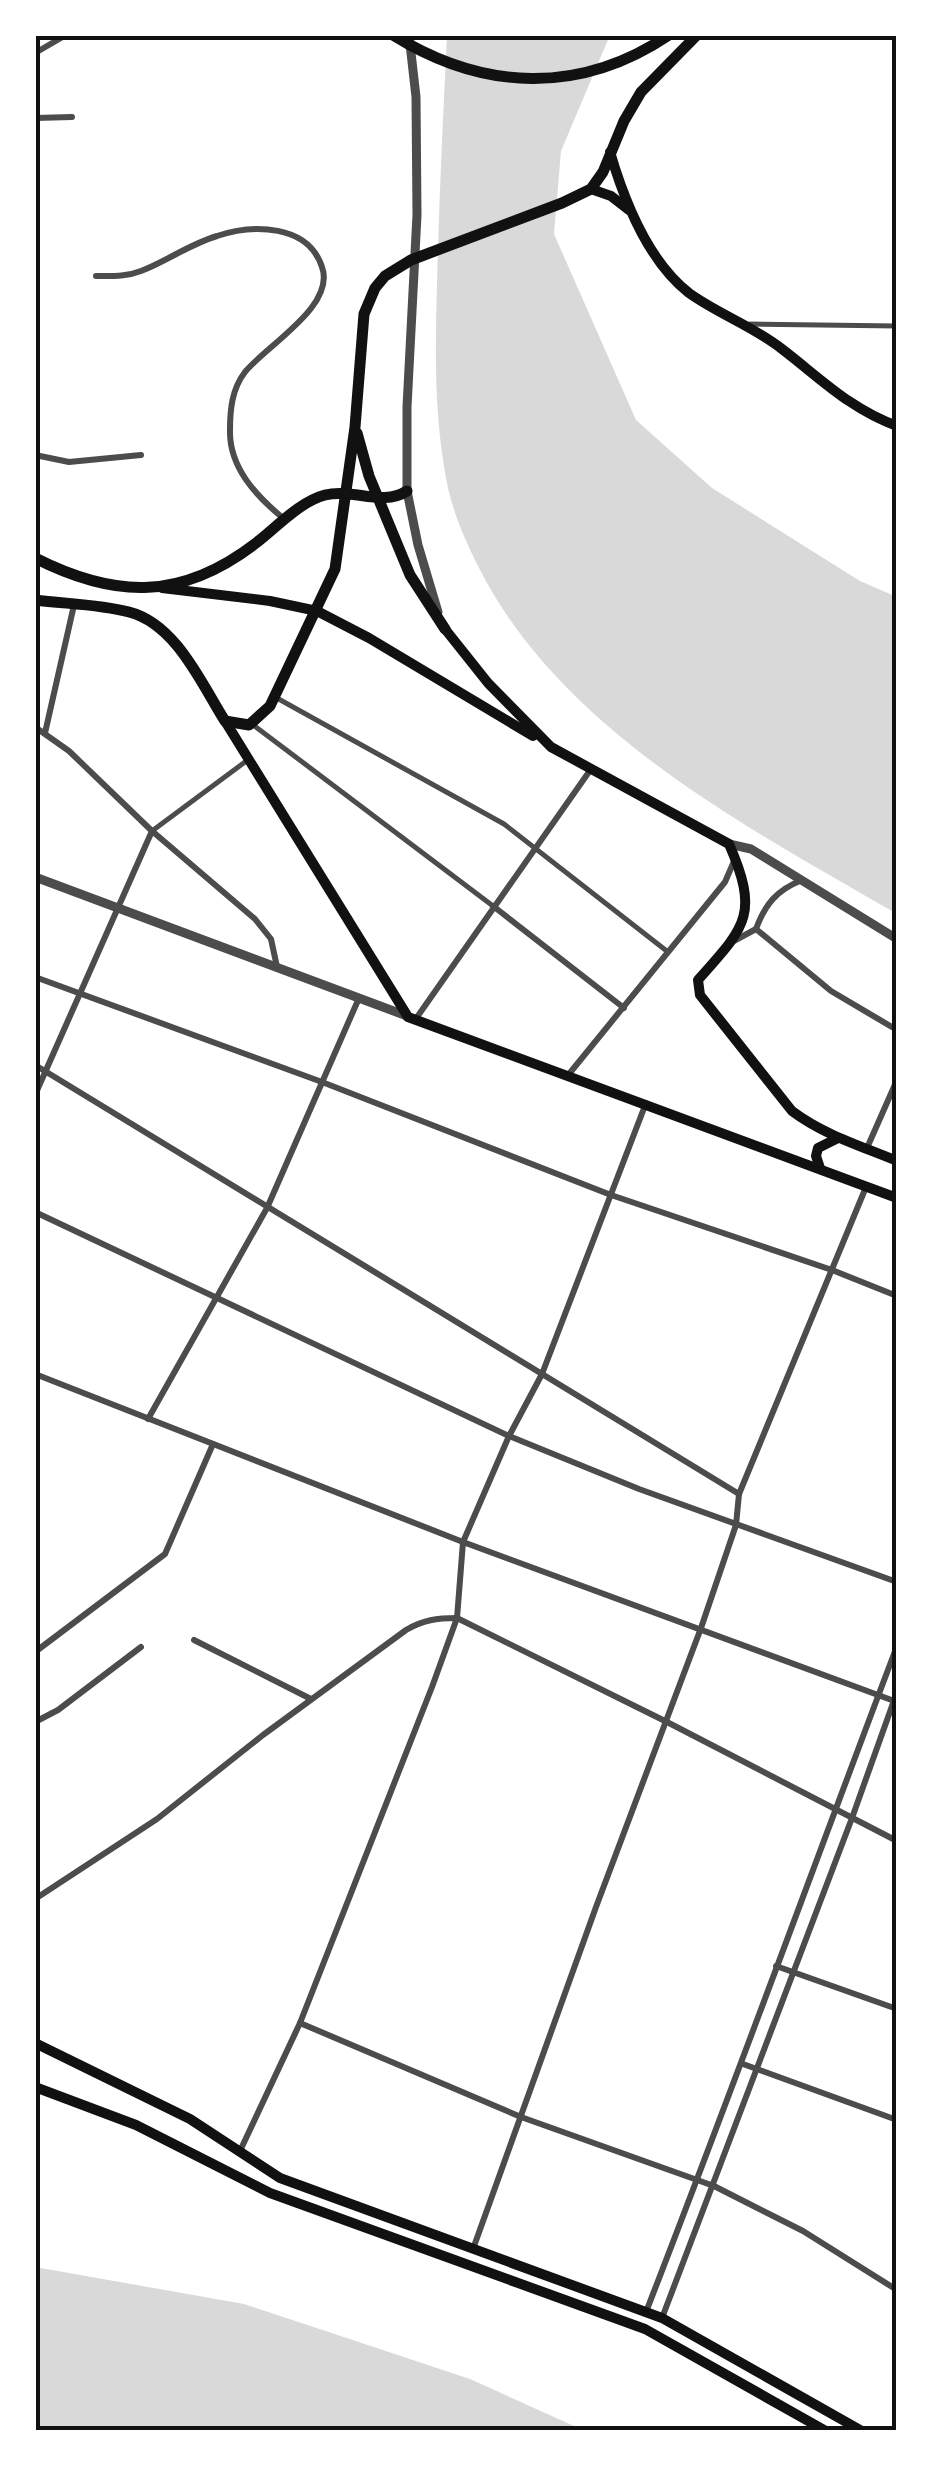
<svg xmlns="http://www.w3.org/2000/svg" width="932" height="2466" font-family="'Public Sans',sans-serif">
  <style>
    .water { fill: #d9d9d9 }
    .lines { fill: none; stroke-linecap: round; stroke-linejoin: round }
    .pedestrian { stroke: #4c4c4c; stroke-width: 5 }
    .minor { stroke: #4c4c4c; stroke-width: 6 }
    .tertiary { stroke: #4c4c4c; stroke-width: 9 }
    .secondary { stroke: #111; stroke-width: 10 }
    .primary { stroke: #111; stroke-width: 11 }
    .neatline { fill: none; stroke: #111; stroke-width: 4 }
  </style>
  <rect width="100%" height="100%" fill="#fff"/>
  <!-- water -->
  <g class="water">
    <path d="M447,35H610L561,151L554,234L636,420L712,488L860,581L897,597V914C744,825 560,730 478,566C466,542 454,515 448,488C434,421 435,353 437,285C439,201 443,118 447,35Z"/>
    <path d="M35,2267L244,2304L470,2379L585,2431H35Z"/>
  </g>
  <g class="lines">
    <!-- pedestrian -->
    <g class="pedestrian">
      <path d="M750,324L897,326"/>
      <path d="M275,697L504,824L668,952"/>
      <path d="M252,724L493,906"/>
      <path d="M152,831L249,759"/>
    </g>
    <!-- minor -->
    <g class="minor">
      <path d="M35,53L66,35"/>
      <path d="M35,118L72,117"/>
      <path d="M96,276C111,276 126,277 141,271C167,261 190,244 217,236C253,224 308,224 322,267C336,306 267,345 245,372C232,389 230,409 230,430C229,467 256,496 283,518"/>
      <path d="M35,455L69,462L141,455"/>
      <path d="M35,727L69,751L152,831L255,919L271,939L277,967"/>
      <path d="M45,733L74,605"/>
      <path d="M802,880C777,890 765,904 756,929L831,991L897,1030"/>
      <path d="M493,906L624,1008"/>
      <path d="M732,942L756,929"/>
      <path d="M35,977L322,1082L611,1195L832,1270L897,1296"/>
      <path d="M415,1020L591,769"/>
      <path d="M35,1065L739,1494"/>
      <path d="M569,1074L725,882L735,859"/>
      <path d="M35,1095L152,831"/>
      <path d="M867,1148L897,1080"/>
      <path d="M35,1212L509,1436L639,1489L897,1582"/>
      <path d="M35,1374L463,1542L897,1702"/>
      <path d="M148,1419L267,1208L359,998"/>
      <path d="M194,1640L311,1699"/>
      <path d="M35,1652L165,1554L213,1444"/>
      <path d="M35,1722L58,1710L141,1647"/>
      <path d="M35,1899L157,1819L263,1735L406,1630C423,1620 437,1618 457,1618L667,1722L897,1841"/>
      <path d="M776,1966L897,2009"/>
      <path d="M300,2023L521,2117L714,2186L803,2231L897,2290"/>
      <path d="M743,2064L897,2120"/>
      <path d="M240,2151L300,2023L432,1687L457,1618L463,1542L509,1436L542,1374L646,1103"/>
      <path d="M473,2249L596,1907L701,1628L736,1525L739,1494L866,1187"/>
      <path d="M646,2312C732,2091 813,1868 897,1646"/>
      <path d="M662,2318L852,1818L897,1692"/>
    </g>
    <!-- tertiary -->
    <g class="tertiary">
      <path d="M409,35L416,97L417,215L407,407V491L418,545L438,612"/>
      <path d="M729,844L751,849L897,939"/>
      <path d="M35,877L407,1016"/>
    </g>
    <!-- secondary -->
    <g class="secondary">
      <path d="M610,152C624,200 648,261 689,293C718,314 753,326 782,349C820,378 850,409 897,426"/>
      <path d="M591,189L611,196L629,210"/>
      <path d="M162,588L270,601L317,611L369,638L533,736"/>
      <path d="M445,629L488,683L551,747L729,844C760,915 745,927 698,980L700,995L792,1111C824,1135 861,1146 897,1161"/>
      <path d="M225,721L408,1017L897,1198"/>
      <path d="M820,1168L816,1156L818,1148L838,1138"/>
      <path d="M35,2043L190,2119L280,2178L662,2318L862,2431"/>
      <path d="M35,2087L136,2125L270,2193L645,2329L826,2431"/>
    </g>
    <!-- primary -->
    <g class="primary">
      <path d="M393,35C483,91 580,95 669,35"/>
      <path d="M357,433L369,476L410,575L445,629"/>
      <path d="M35,558C116,599 182,600 256,543C277,527 299,502 325,495C353,488 382,507 407,491"/>
      <path d="M35,600C66,604 98,604 129,612C176,624 201,683 225,721L249,725L270,706L335,569L355,427L364,314L375,288L385,276L411,260L562,203L591,189L603,172L624,121L641,92L697,35"/>
    </g>
  </g>
  <!-- border -->
  <rect width="932" height="2466" fill="none" stroke="#ffffff" stroke-width="75"/>
  <rect x="38" y="38" width="856" height="2390" class="neatline"/>
</svg>
